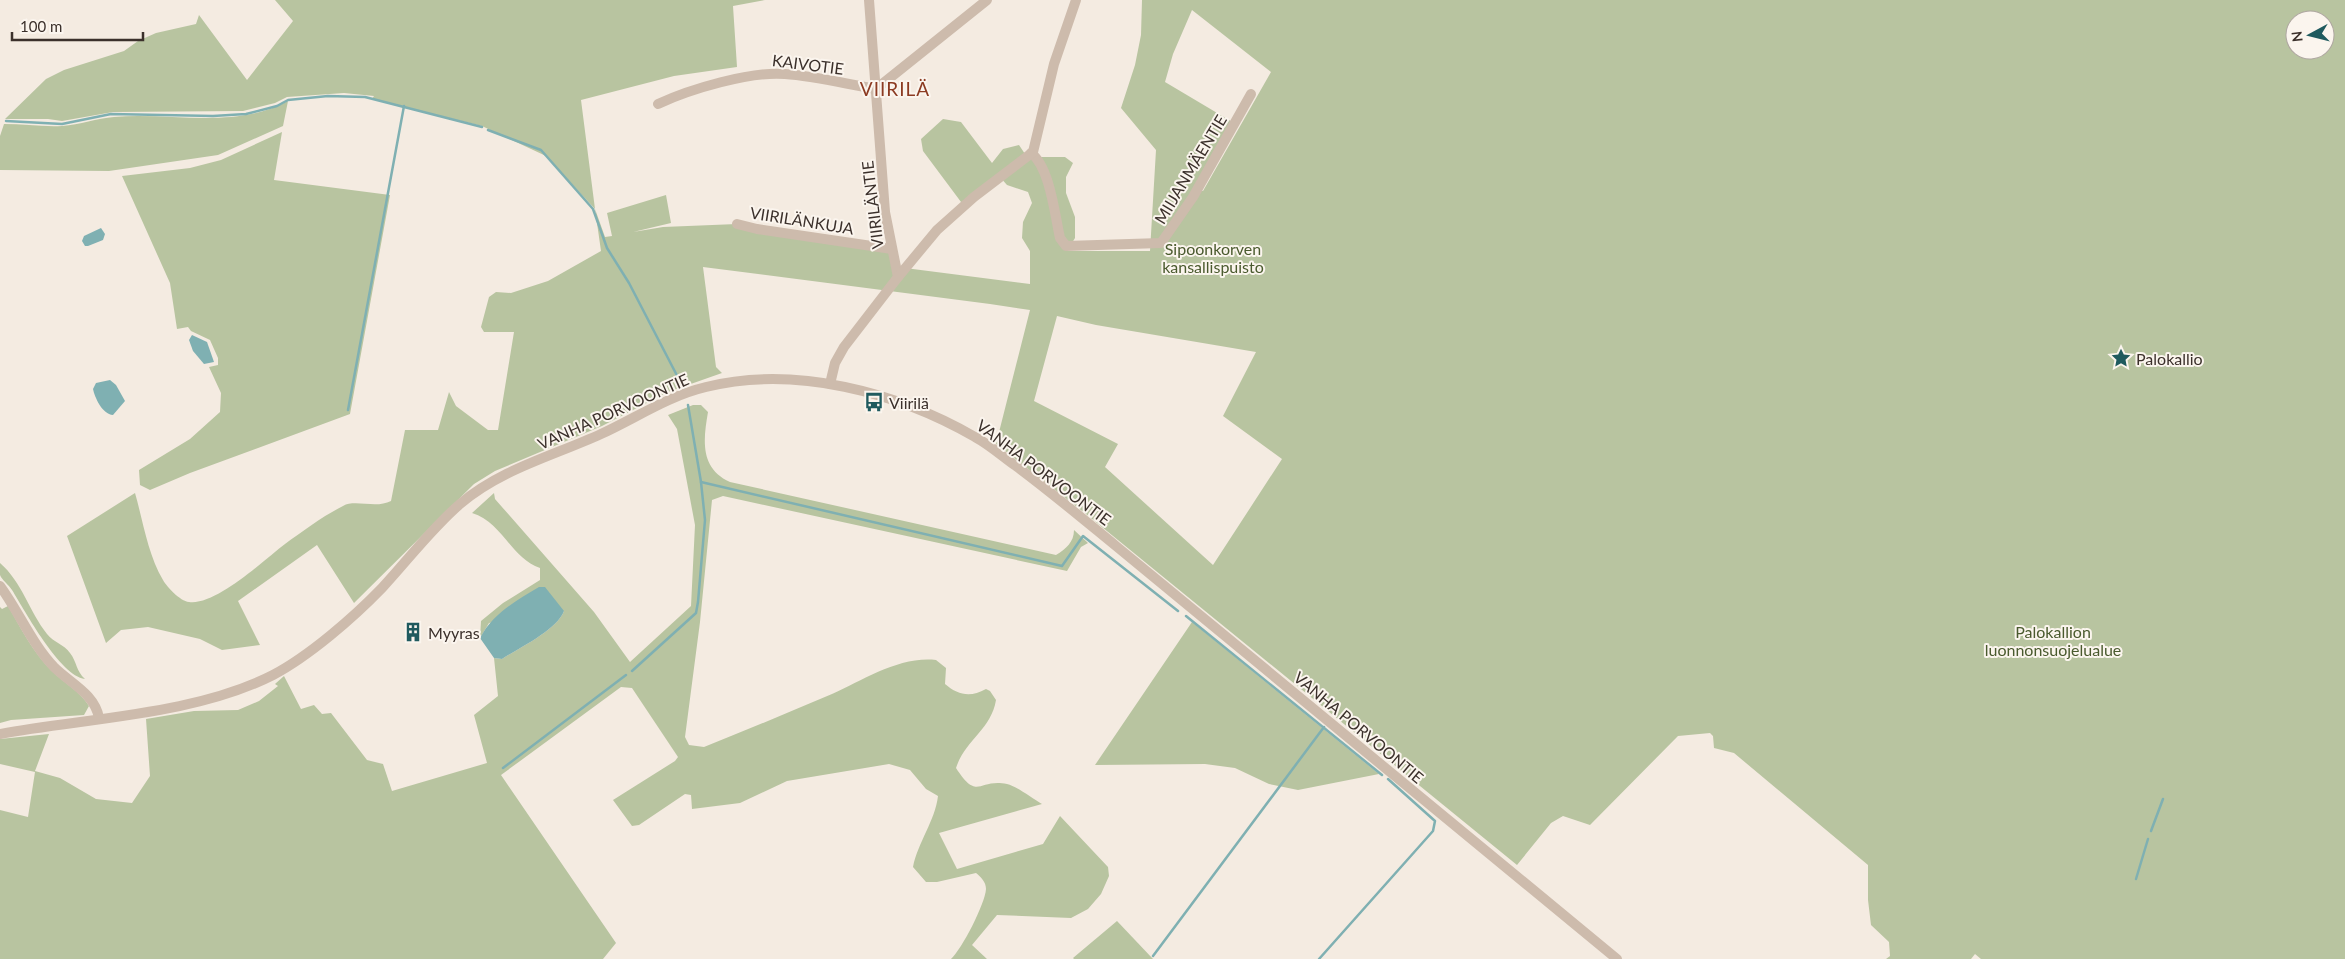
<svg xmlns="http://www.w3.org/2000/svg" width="2345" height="959" font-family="Lato,sans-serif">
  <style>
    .green { fill: #b8c4a0; fill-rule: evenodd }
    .water { fill: #7fb0b2 }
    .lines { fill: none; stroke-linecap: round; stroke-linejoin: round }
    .stream { stroke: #7fb0b2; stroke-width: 2.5 }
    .minor { stroke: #cdbbac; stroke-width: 10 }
    .labels { text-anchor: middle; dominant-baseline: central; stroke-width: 4; stroke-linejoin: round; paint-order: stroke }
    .street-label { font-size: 16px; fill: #3b302b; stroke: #fbf5ee }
    .park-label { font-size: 16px; fill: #4a5a2e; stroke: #fbf5ee }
    .poi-label { font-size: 16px; fill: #3b302b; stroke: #fbf5ee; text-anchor: start }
    .quarter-label { font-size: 19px; letter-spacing: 1px; fill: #8c3b22; stroke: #fbf5ee }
  </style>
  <rect width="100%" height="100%" fill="#f4ebe1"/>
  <!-- green -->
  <g class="green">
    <path d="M275,0H765L733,6L737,67L674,76L581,100L595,209L605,237L612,236L607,213L666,195L671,223L633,232L663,227L737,224L892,249L898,277L905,268L1030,284V251L1022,238L1023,222L1032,203L1028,192L1007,185L1000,177L964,206L923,151L921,139L943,119L961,122L992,163L1003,149L1019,145L1027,157H1065L1073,163L1066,177V193L1075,217V238L1067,251H1150L1156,150L1121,108L1135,65L1141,35L1142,0H2345V959H1981L1975,954L1971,959H1886L1890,956L1889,942L1871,925L1868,900V865L1734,753L1714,748L1713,736L1710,733L1678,736L1590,825L1563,816L1551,823L1517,865L1086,514L996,444L1030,310L990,304L703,267L716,367L722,373L668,392L602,426L495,471L474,484L354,603L317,545L238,601L260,645L222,650L200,639L148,627L121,630L106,643L67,536L135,493C143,521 148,555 163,580C167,587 180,601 189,602C216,606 265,559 285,544C303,531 323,516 343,506C355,499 376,509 391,501L405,430H438L449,392L456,406L488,430H498L514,332H484L481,327L489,297L496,292L511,293L548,281L601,251L595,209L546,156L482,126L372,99L374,96L344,93L287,97L275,103L243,111L113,112L62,121L48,119H5L46,79L64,70L124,51L138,41L156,33L196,24L199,15L247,80L293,21ZM1192,10L1271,72L1203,191L1198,190L1234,123L1165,82L1173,54ZM2295,20H2325V50H2295ZM1057,316L1096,325L1256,352L1223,416L1282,459L1213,565L1105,467L1118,444L1034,401Z"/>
    <path d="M288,101L283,126L218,155L109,171L0,170V136L4,124C23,124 43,127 62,126C80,125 97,118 114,117C172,112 235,130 288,101Z"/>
    <path d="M282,132L274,180L390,195L350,414L190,473L150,490L140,485L139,470L190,439L220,412L221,393L209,367L218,365V358L210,340L191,331L188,327L177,329L170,283L122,176L190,168L221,160Z"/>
    <path d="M693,405H701L708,412C703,441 700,468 730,482L1056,555C1066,549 1074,542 1074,530L1088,543L1081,547L1067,571L723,496L712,500L700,622L685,737L689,745L704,747C747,730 789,712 832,694C864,680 899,656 936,660L946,668L945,684C958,695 970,698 986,689L990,691L996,700C991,730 965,740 956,768C978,802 978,778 1007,784C1018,787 1032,798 1042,804L939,833L957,869L1043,844L1060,816L1108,867L1109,876L1101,894L1088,909L1071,918L997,915L972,945L987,959H951C962,949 985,904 986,889C986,882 981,877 976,873L937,882H926L913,867C918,842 935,821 938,796L926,789L910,770L889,764L787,781L740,803L692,809L691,795L685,794L639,825L632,826L613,800L675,761L678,757L632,688L621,687L501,775L616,943L603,959H0V810L28,817L35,772L0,764V739L49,734L35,771L60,778L96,799L132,803L150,776L146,719L194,711L238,710L259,701L278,686L275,684L284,676L301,709L314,705L322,714L331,713L367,760L383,764L392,791L487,763L474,715L498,696L494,658L502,659C519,648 557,630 564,611L489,623L480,638L481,621L503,603L540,580V568C511,558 502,522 472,513L494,493L495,499L594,612L630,662L691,606L695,525L677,429L668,415Z"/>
    <path d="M0,563C22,582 29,611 47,634C54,643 64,644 70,653C77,662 76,671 85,679C60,676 25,611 12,590C9,585 2,580 0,575C0,572 0,566 0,563Z"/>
    <path d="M8,606C21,628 33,653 52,671C64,683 80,691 89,706L84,715L11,720L0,723V607L2,609Z"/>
    <path d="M1192,622L1379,774L1298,790L1269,784L1235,768L1205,764L1095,765Z"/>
    <path d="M1117,921L1153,959H1074L1073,958Z"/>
  </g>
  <!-- water -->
  <g class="water">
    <path d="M101,228L105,234L103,240L88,246H85L82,241L84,236Z"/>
    <path d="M192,335L207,342L214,362L204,364L193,351L189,340Z"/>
    <path d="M110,380L116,385L125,401L113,415C102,414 95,398 93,389L96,383Z"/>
    <path d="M539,587H545L564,611C557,630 519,648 502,659L494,658L480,638C493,613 516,601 539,587Z"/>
  </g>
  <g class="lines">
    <!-- stream -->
    <g class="stream">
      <path d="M6,121L62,124L111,114L213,116L246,114L277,106L288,100L328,96L365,97L482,127"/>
      <path d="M488,130L541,150L593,209L607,248L629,283L684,389"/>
      <path d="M348,410L404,106"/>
      <path d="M701,482L1062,566L1083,536L1178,611"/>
      <path d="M1186,616L1382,775"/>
      <path d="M632,671L696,613L698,602L705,520L701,482L688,405"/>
      <path d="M503,768L626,675"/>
      <path d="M2151,831L2163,799"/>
      <path d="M2136,879L2148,839"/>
      <path d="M1153,956L1324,727"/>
      <path d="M1319,959L1433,831L1435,821L1388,779"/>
    </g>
    <!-- minor -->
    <g class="minor">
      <path d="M869,0L885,212L898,277"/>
      <path d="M876,89L987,0"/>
      <path d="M658,104C690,89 751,71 785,74C815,76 846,84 876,89"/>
      <path d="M1031,153C1050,167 1055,216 1060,238L1066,246L1161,243L1193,197L1251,94"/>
      <path d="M737,224L757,229L892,249"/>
      <path d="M830,384L835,363L844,347L898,277L937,230L974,197L1033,152L1054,64L1076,0"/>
      <path d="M0,586C19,612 32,644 54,667C70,683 95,694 99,718"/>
      <path d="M0,734C86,718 195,715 273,675C309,656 353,618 382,588C408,560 431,529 460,504C501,469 553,456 601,434C636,418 668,396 706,387C795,365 897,392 975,437C990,445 1003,457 1016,466C1051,492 1083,519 1116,546L1617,959"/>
    </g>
  </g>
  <!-- icons -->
  <defs>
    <symbol id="sight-bare" viewBox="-9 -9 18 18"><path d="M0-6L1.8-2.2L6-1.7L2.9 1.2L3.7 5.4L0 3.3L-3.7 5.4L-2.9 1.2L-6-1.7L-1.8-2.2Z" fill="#1f5a5e" stroke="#fbf5ee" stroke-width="2.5" paint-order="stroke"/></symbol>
    <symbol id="bus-bare" viewBox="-9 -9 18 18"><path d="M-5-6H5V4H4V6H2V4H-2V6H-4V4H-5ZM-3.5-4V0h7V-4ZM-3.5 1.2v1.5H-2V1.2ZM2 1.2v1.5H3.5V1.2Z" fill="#1f5a5e" stroke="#fbf5ee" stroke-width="2.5" paint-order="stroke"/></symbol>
    <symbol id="building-bare" viewBox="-9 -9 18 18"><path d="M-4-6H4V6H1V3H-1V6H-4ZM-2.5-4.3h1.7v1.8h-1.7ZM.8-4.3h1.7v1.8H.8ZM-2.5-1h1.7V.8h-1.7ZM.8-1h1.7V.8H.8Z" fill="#1f5a5e" stroke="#fbf5ee" stroke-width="2.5" paint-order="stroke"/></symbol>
  </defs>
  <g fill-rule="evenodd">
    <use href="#sight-bare" x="2107" y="344" width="28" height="28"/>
    <use href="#bus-bare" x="860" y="388" width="28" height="28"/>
    <use href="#building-bare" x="399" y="618" width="28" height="28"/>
  </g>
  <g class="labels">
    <!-- street labels -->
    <g class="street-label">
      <text transform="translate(808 64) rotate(7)">KAIVOTIE</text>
      <text transform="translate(1190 169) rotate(-59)">MIIJANMÄENTIE</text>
      <text transform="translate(872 205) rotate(-97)">VIIRILÄNTIE</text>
      <text transform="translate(802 220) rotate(9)">VIIRILÄNKUJA</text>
      <text transform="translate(613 411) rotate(-24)">VANHA PORVOONTIE</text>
      <text transform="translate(1044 472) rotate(37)">VANHA PORVOONTIE</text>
      <text transform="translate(1359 727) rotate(40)">VANHA PORVOONTIE</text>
    </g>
    <!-- park labels -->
    <g class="park-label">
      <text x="1213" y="248">Sipoonkorven<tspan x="1213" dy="18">kansallispuisto</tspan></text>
      <text x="2053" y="631">Palokallion<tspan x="2053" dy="18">luonnonsuojelualue</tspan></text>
    </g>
    <!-- poi labels -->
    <g class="poi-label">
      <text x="2136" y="358">Palokallio</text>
      <text x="889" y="402">Viirilä</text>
      <text x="428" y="632">Myyras</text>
    </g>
    <!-- quarter labels -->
    <g class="quarter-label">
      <text x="895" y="88">VIIRILÄ</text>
    </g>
  </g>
  <!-- north arrow -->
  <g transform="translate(2310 35) rotate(263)"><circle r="24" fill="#fbf5ee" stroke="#aea6a0"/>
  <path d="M0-4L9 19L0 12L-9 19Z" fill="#1f5a5e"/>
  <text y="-8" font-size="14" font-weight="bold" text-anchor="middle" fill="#3b302b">N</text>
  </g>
  <!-- scale -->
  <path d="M12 32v8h131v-8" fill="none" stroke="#3b302b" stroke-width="2.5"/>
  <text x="20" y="32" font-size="15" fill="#3b302b" stroke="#fbf5ee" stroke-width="4" paint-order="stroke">100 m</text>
</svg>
